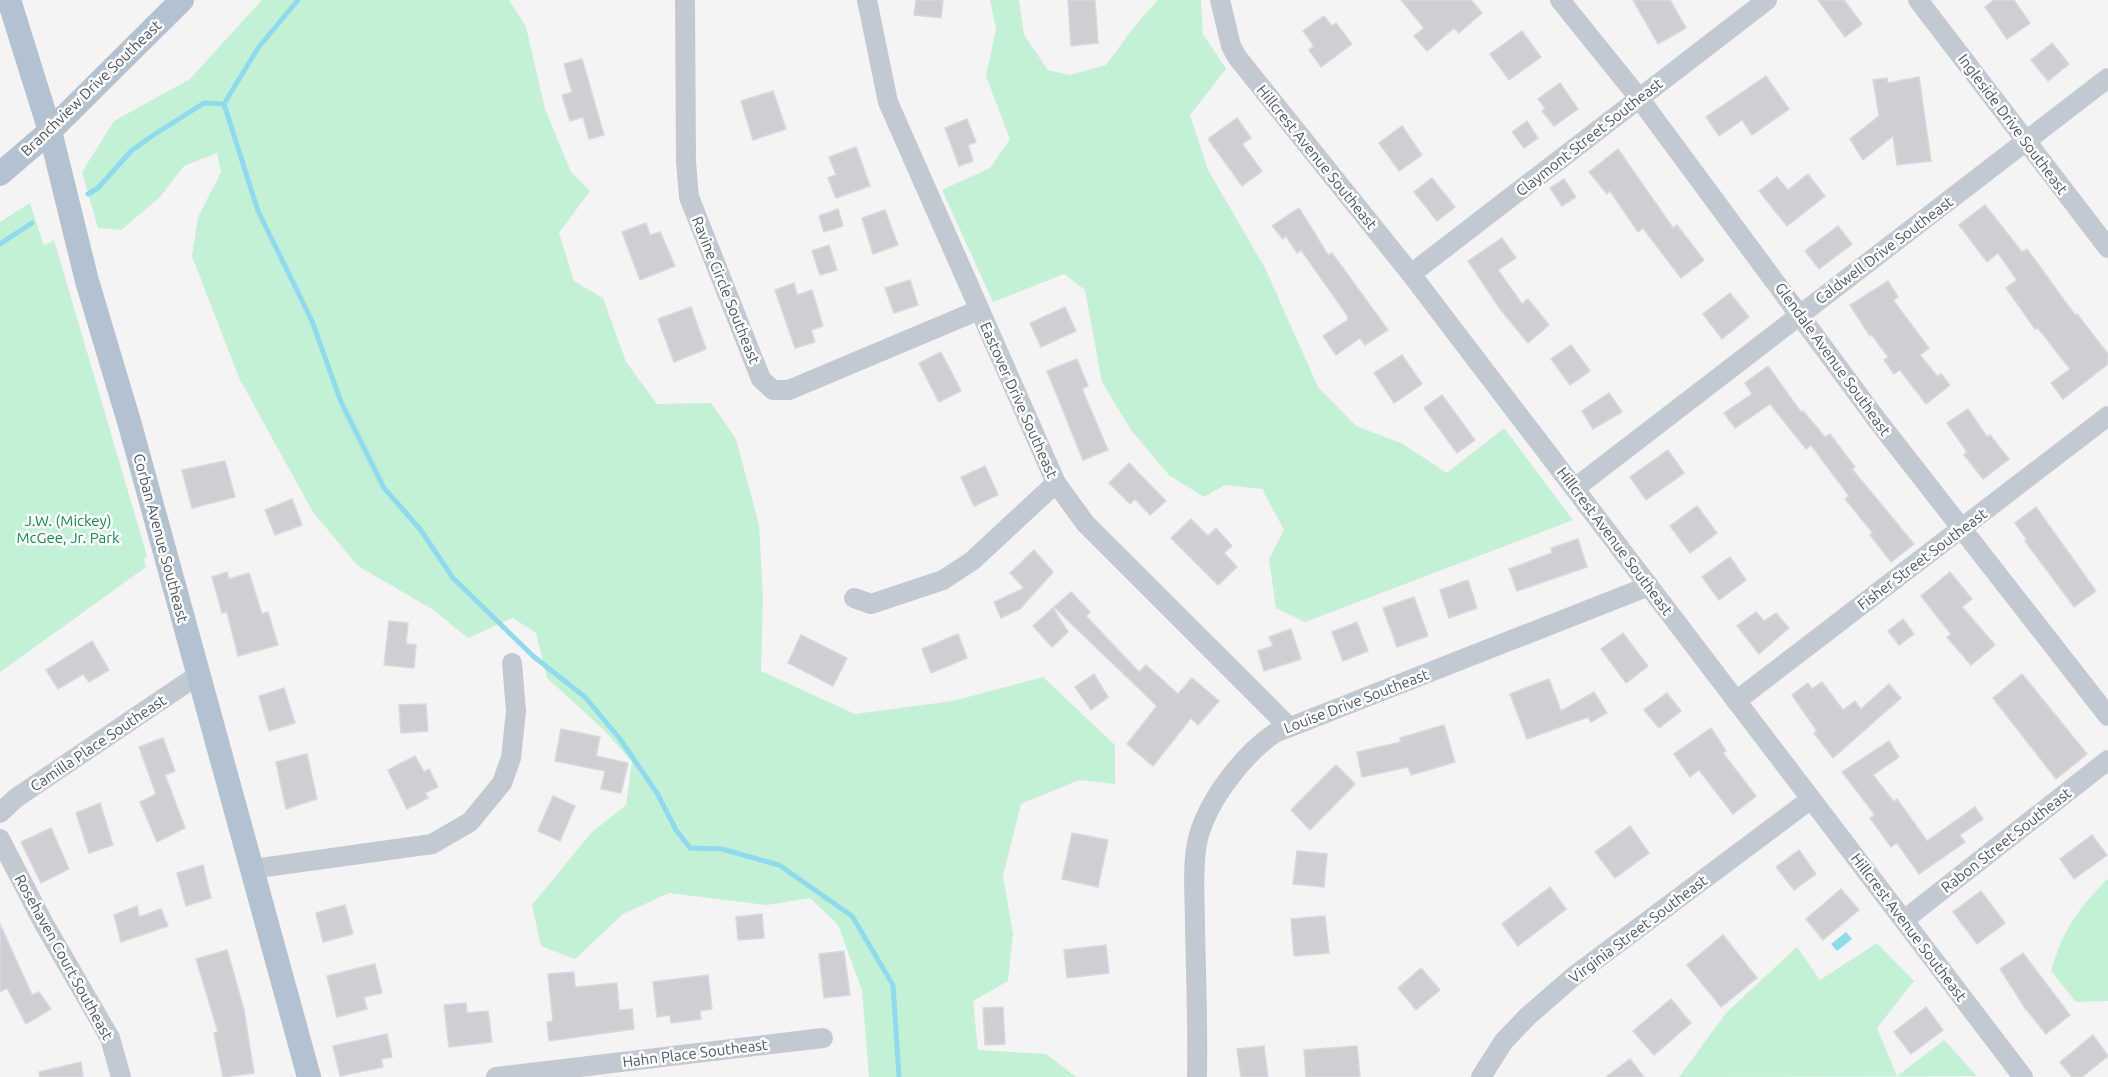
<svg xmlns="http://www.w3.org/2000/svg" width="2108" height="1077" font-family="Ubuntu,sans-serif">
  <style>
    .green { fill: #c3f1d5 }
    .water { fill: #90daee }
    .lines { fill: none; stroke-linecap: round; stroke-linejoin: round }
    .stream { stroke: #90daee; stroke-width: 5 }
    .building { fill: #cdcfd5; stroke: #d7d9de; stroke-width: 1.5 }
    .minor { stroke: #c1cad2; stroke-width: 20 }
    .major { stroke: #b3c2d1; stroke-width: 24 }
    .labels { text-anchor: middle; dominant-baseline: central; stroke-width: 5; stroke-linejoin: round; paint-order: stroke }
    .street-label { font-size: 15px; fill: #4a5661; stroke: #fff }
    .park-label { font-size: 15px; fill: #17864f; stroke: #fff }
  </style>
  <rect width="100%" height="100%" fill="#f5f3f3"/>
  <!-- green -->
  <g class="green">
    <path d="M262,0H509L526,27L545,109L571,172L590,191L559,233L574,281L603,298L626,362L657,404L711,403L736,439L759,525L763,598L761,671L855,714L953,701L1043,677L1115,745V784L1079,780L1021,804L1003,876L1013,934L1008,981L973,1001L978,1050L1046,1054L1076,1077H869L862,990L838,925L810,898L767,905L669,893L623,914L575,959L541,946L532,905L591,833L626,805L632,762L605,731L547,678L536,633L513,618L468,638L432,609L358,566L313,512L239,378L192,256L198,217L221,172L217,153L184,166L159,198L121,230L98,228L82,172L114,121L190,79Z"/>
    <path d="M990,0H1019L1024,35L1048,70L1070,75L1106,65L1134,27L1158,0H1201L1203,34L1226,69L1190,115L1208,170L1265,268L1318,387L1356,426L1403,444L1447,473L1504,428L1573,520L1305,622L1276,608L1269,559L1284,530L1262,489L1225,485L1204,497L1169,475L1131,430L1102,382L1085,290L1064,274L993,302L942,190L990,168L1010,139L986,76L996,29Z"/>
    <path d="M30,203L44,246L54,240L147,556L144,559L146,567L0,672V222Z"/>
    <path d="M2108,878V1001L2076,1002L2051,971C2064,927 2077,911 2108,878Z"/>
    <path d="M1877,943L1914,981L1877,1028L1897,1076L1944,1040L1977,1076L1679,1077L1726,1013L1797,947L1820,980Z"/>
  </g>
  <!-- water -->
  <path class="water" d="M1846,932L1852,939L1837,951L1831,944Z"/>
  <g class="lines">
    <!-- stream -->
    <g class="stream">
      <path d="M224,104L258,211L312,321L341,402L384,488L420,529L453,578L533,656L585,697L620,739L657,793L676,830L690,848L722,849L779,865L852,916L893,985L899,1077"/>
      <path d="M224,104L258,48L298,0"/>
      <path d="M88,194L98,188L131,151L152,136L204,103L224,104"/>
      <path d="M0,244L32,223"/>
    </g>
  </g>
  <!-- building -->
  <g class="building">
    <path d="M916,0H943L941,18L914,15Z"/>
    <path d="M1068,0H1095L1098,43L1071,46Z"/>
    <path d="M1401,0H1471L1482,13L1459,33L1454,28L1427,51L1414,36L1424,28Z"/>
    <path d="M1633,0H1670L1686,28L1658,44Z"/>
    <path d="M1818,0H1844L1862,24L1845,37Z"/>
    <path d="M1994,0H2014L2030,23L2007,39L1985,7Z"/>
    <path d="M1324,16L1332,26L1336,23L1352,44L1321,67L1309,50L1314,46L1303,31Z"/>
    <path d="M1522,31L1541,57L1509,80L1490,54Z"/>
    <path d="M2052,43L2069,64L2048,81L2031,60Z"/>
    <path d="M582,59L604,135L589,139L583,117L570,121L562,95L572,92L564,64Z"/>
    <path d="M1766,76L1789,109L1752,135L1742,120L1719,136L1706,117Z"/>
    <path d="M1919,77L1931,161L1897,165L1893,136L1863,160L1850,139L1879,116L1873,80L1887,78L1888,83Z"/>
    <path d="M1560,83L1578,109L1554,126L1542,111L1545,108L1538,99Z"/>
    <path d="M773,91L786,129L753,140L741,101Z"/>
    <path d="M1237,118L1251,138L1242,144L1262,171L1242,186L1208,139Z"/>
    <path d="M967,119L976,142L968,145L973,161L959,166L945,128Z"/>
    <path d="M1527,121L1538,138L1524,148L1512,132Z"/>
    <path d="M1402,126L1422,155L1399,171L1379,143Z"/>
    <path d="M856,147L870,186L836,198L828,178L836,175L829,157Z"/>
    <path d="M1618,149L1673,228L1677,225L1704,260L1681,278L1643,228L1638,232L1610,191L1607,194L1589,172Z"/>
    <path d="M1808,174L1825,196L1787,226L1759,191L1777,177L1788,190Z"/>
    <path d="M1432,178L1455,207L1437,221L1414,192Z"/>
    <path d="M1564,179L1576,197L1562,206L1550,188Z"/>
    <path d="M1985,205L2022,252L2027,249L2075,315L2077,314L2108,354V364L2063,399L2051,383L2070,369L2038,328L2035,329L2006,288L2017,280L1998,253L1987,262L1959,225Z"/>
    <path d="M1299,208L1328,255L1332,253L1388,330L1365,345L1360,338L1336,355L1323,336L1348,320L1347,315L1301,250L1297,253L1286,236L1283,239L1272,226Z"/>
    <path d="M838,209L843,226L824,232L819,216Z"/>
    <path d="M885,210L898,245L873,254L862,218Z"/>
    <path d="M646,223L650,235L660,232L675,266L640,280L622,232Z"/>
    <path d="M1838,226L1852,244L1819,269L1805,251Z"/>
    <path d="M1502,238L1516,258L1498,270L1522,304L1528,299L1549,325L1528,343L1500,309L1468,261Z"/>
    <path d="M829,245L837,270L820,275L812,251Z"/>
    <path d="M910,280L918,305L894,313L885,288Z"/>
    <path d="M1888,281L1898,297L1893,300L1929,348L1920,355L1937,376L1941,374L1950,385L1926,404L1900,370L1894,374L1884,360L1888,357L1872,335L1870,336L1850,305Z"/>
    <path d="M794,283L797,295L812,290L823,326L811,330L815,342L795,348L775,290Z"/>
    <path d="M1730,293L1749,317L1722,339L1703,314Z"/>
    <path d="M691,307L706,349L674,362L658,319Z"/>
    <path d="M1065,307L1076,331L1041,347L1030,323Z"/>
    <path d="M1571,345L1590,371L1570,385L1551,359Z"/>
    <path d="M941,352L961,391L939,402L919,363Z"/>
    <path d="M1402,355L1422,384L1394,403L1374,373Z"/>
    <path d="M1077,359L1088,386L1082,389L1108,450L1083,460L1047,371Z"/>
    <path d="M1768,366L1801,412L1803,411L1825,437L1830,434L1855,467L1852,469L1914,544L1891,562L1870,535L1873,533L1845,499L1849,496L1811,445L1806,449L1770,404L1735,428L1724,413L1752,394L1745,383Z"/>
    <path d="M1609,393L1622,412L1593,429L1582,411Z"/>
    <path d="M1442,395L1475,440L1457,453L1424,408Z"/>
    <path d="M1968,409L1987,437L1990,435L2009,459L1983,479L1964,455L1967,452L1947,423Z"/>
    <path d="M1668,450L1684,473L1646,500L1630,477Z"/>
    <path d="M225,461L235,497L192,508L182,470Z"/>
    <path d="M1129,463L1166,501L1150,515L1135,499L1130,504L1109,483Z"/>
    <path d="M985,466L998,495L974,506L961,477Z"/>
    <path d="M292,499L302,525L275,535L265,510Z"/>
    <path d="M1697,506L1717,533L1690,553L1670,526Z"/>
    <path d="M2036,507L2096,591L2074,607L2025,541L2027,540L2015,523Z"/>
    <path d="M1191,519L1208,536L1216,528L1232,546L1224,553L1237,567L1218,585L1171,538Z"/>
    <path d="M1578,539L1587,567L1517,591L1509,569L1552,553L1551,548Z"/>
    <path d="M1034,550L1053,572L1020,609L1001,618L994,602L1024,588L1010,573Z"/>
    <path d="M1730,557L1746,580L1719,600L1702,577Z"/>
    <path d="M227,572L229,579L249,573L262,614L268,612L278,645L238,656L227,612L222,613L212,577Z"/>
    <path d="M1950,572L1972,599L1962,607L1995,645L1971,665L1947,637L1951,634L1921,596Z"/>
    <path d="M1468,580L1477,608L1449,618L1440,590Z"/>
    <path d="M1071,592L1090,612L1086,616L1139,672L1146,665L1178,694L1192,678L1219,701L1198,725L1191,718L1153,766L1127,744L1157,706L1054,607Z"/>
    <path d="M1414,597L1428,636L1397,647L1383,608Z"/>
    <path d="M1053,608L1068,632L1052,647L1033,626Z"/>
    <path d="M1756,612L1764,621L1776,613L1789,628L1759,654L1737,626Z"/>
    <path d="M1903,619L1914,634L1899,645L1888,631Z"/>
    <path d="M389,621L408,623L406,644L416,645L414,668L384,665Z"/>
    <path d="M1357,622L1368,651L1343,661L1332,632Z"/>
    <path d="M1291,629L1301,659L1264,671L1258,651L1273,646L1269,637Z"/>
    <path d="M1623,633L1648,666L1626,683L1601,649Z"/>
    <path d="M958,634L967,658L931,673L922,649Z"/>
    <path d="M801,635L847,658L833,686L788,663Z"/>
    <path d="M92,641L109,670L89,682L83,674L58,689L46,670Z"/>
    <path d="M1094,674L1108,697L1091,710L1075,687Z"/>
    <path d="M2022,674L2087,754L2056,779L1993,698Z"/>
    <path d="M1549,679L1561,711L1594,692L1607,713L1591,722L1588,717L1527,739L1510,694Z"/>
    <path d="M1822,682L1843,710L1855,701L1861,709L1889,684L1901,698L1833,758L1814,733L1817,731L1792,695L1808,683L1812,689Z"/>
    <path d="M284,688L295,723L269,731L259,696Z"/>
    <path d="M1667,693L1681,711L1659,728L1644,710Z"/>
    <path d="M426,704L428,731L401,733L399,705Z"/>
    <path d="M1444,725L1455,762L1411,775L1408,767L1362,777L1357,752L1401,742L1400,738Z"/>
    <path d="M1711,728L1726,751L1723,753L1756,796L1733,814L1699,770L1690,777L1674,754Z"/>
    <path d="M561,729L600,737L596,756L628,763L621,793L601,789L605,771L555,761Z"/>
    <path d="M163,738L175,771L165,775L185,828L157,842L140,802L156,794L139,747Z"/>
    <path d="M1889,741L1899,757L1873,775L1894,802L1897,799L1927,841L1975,807L1983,819L1960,835L1965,842L1919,874L1897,843L1891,847L1870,818L1875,815L1842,772Z"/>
    <path d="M307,754L317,799L286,809L276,762Z"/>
    <path d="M415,756L424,772L429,769L438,787L425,793L428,798L407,809L388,770Z"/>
    <path d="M1336,765L1355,784L1310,830L1291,810Z"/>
    <path d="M553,796L575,806L560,841L538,831Z"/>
    <path d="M100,803L113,845L89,853L76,813Z"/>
    <path d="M1630,826L1649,853L1615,878L1595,852Z"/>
    <path d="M51,828L69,869L41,883L21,842Z"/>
    <path d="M1072,833L1108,840L1098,887L1062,879Z"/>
    <path d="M2092,835L2107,855L2074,879L2060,859Z"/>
    <path d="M1799,850L1816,874L1794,890L1776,867Z"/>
    <path d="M1297,851L1327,854L1324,887L1293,884Z"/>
    <path d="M203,865L211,898L186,906L177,873Z"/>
    <path d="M1550,887L1566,909L1518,946L1502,924Z"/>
    <path d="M1841,889L1859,910L1823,940L1806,919Z"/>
    <path d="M1981,891L2005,923L1977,944L1953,912Z"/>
    <path d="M345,905L353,934L323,942L316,913Z"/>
    <path d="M137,906L139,917L161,909L168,926L121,942L114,915Z"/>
    <path d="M762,914L764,938L738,940L736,917Z"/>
    <path d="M1325,916L1329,953L1294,956L1291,919Z"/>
    <path d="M0,924L32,995L39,992L51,1009L26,1024L7,988L0,992Z"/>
    <path d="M1723,935L1757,978L1721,1007L1687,965Z"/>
    <path d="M1106,945L1109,973L1067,978L1064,950Z"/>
    <path d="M227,950L244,1010L254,1073L223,1077L214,1033L218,1032L196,959Z"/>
    <path d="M844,951L850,995L824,998L819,954Z"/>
    <path d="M2023,953L2070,1015L2046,1034L2025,1008L2000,969Z"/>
    <path d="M375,964L382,993L364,997L367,1009L337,1017L327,976Z"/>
    <path d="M1421,968L1440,990L1416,1010L1398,988Z"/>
    <path d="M574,972L575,987L617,983L619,1010L632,1009L634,1029L549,1041L547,1022L553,1021L548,974Z"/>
    <path d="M708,975L712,1009L700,1011L701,1019L671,1023L670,1015L657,1017L653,982Z"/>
    <path d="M1671,999L1691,1023L1654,1055L1633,1031Z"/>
    <path d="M466,1003L467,1013L488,1011L492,1042L449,1047L444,1005Z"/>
    <path d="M1003,1007L1005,1044L985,1045L983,1008Z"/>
    <path d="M1926,1007L1943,1030L1911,1054L1894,1032Z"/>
    <path d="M387,1034L392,1057L381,1059L383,1067L340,1076L333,1046Z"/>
    <path d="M2093,1035L2108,1056L2082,1077H2072L2060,1062Z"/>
    <path d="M1264,1046L1268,1077H1241L1237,1049Z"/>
    <path d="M1357,1046L1360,1077H1306L1304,1050Z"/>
    <path d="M1630,1059L1644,1077H1606Z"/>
    <path d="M81,1062L83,1077H40L39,1072Z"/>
  </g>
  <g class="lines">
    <!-- minor -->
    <g class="minor">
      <path d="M685,0L686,161L689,197L761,379L773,390H789L979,310"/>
      <path d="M867,0L888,102L1056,483L1085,523L1289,727"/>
      <path d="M1220,0L1231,46L1237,57L1411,274L2023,1077"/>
      <path d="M1560,0L1639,98L1877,420L2108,716"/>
      <path d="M1918,0L2108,248"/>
      <path d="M1411,274L1767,0"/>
      <path d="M1575,488L2108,78"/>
      <path d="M854,598L871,604L943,580L972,561L1056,483"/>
      <path d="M1736,701L2108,416"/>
      <path d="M0,813L16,798L198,675"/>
      <path d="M0,839L44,924L110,1038L121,1077"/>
      <path d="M252,869L432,844L470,822L502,783L511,758L516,711L512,663"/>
      <path d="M1904,920L2108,760"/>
      <path d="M496,1077L823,1038"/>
      <path d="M1197,1077C1198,1027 1196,976 1195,926C1195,900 1192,869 1197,843C1205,804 1242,755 1275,733L1649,586"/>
      <path d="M1481,1077L1504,1041L1528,1016L1574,976L1811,799"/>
    </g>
    <!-- major -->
    <g class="major">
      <path d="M9,0L50,131L87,281L130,425L309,1077"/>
      <path d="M0,174L50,131L182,0"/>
    </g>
  </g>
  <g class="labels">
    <!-- street labels -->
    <g class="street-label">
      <text transform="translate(91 88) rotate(-44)">Branchview Drive Southeast</text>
      <text transform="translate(2013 124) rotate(53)">Ingleside Drive Southeast</text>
      <text transform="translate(1589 137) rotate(-38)">Claymont Street Southeast</text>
      <text transform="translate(1317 157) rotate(51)">Hillcrest Avenue Southeast</text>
      <text transform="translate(1884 250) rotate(-37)">Caldwell Drive Southeast</text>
      <text transform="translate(726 290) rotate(68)">Ravine Circle Southeast</text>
      <text transform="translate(1833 359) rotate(54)">Glendale Avenue Southeast</text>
      <text transform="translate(1019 400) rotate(66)">Eastover Drive Southeast</text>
      <text transform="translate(161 538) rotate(75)">Corban Avenue Southeast</text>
      <text transform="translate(1615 541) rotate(53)">Hillcrest Avenue Southeast</text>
      <text transform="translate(1922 559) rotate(-37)">Fisher Street Southeast</text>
      <text transform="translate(1356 701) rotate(-21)">Louise Drive Southeast</text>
      <text transform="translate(98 743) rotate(-34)">Camilla Place Southeast</text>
      <text transform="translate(2006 840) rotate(-38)">Rabon Street Southeast</text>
      <text transform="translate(1909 927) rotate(53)">Hillcrest Avenue Southeast</text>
      <text transform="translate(1638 929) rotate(-37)">Virginia Street Southeast</text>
      <text transform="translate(64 957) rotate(61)">Rosehaven Court Southeast</text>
      <text transform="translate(695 1053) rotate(-7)">Hahn Place Southeast</text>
    </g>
    <!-- park labels -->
    <g class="park-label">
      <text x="68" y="520">J.W. (Mickey)<tspan x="68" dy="17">McGee, Jr. Park</tspan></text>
    </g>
  </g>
</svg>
